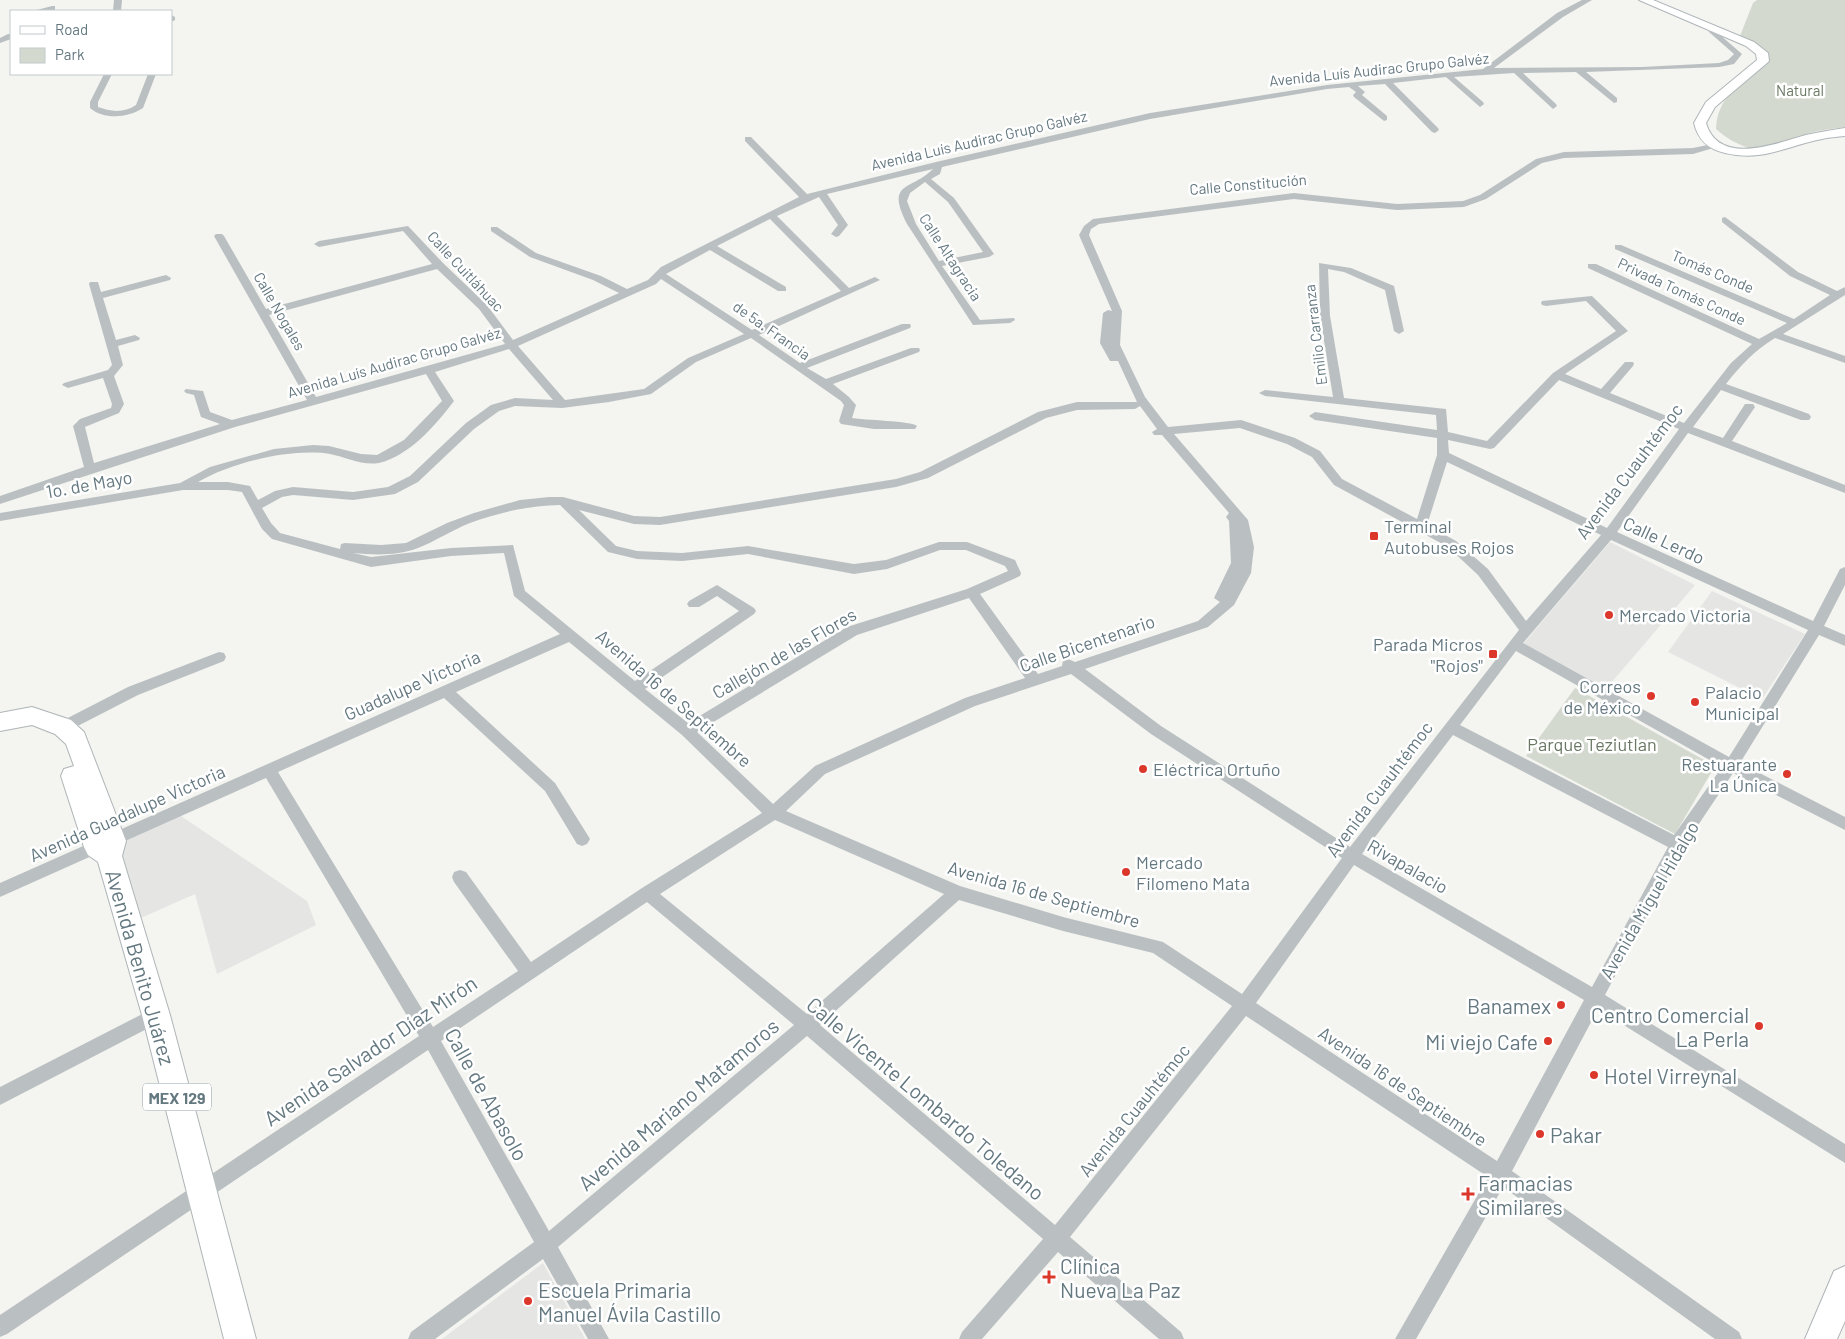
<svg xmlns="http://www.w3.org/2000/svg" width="1845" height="1339" font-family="Barlow,sans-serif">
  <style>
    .built { fill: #e5e5e4 }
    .green { fill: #d4d9d0 }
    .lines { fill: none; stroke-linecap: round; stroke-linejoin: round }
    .secondary-casing { stroke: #afb6b9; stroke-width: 2 }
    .primary-casing { stroke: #aeb4b7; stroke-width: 2 }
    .street { fill: #bac0c2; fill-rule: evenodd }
    .secondary { fill: #fff; fill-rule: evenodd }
    .primary { fill: #fff; fill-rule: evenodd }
    .poi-dot { fill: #db372a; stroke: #fff; stroke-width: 2 }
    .labels { text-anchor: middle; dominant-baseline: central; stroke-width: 5; stroke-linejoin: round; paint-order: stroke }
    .far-street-label { font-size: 15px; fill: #647880; stroke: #fff }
    .far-park-label { font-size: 15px; fill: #6a7863; stroke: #fff }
    .shield { fill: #fff; stroke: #92a0a6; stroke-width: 1 }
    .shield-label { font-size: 16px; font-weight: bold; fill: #647880 }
    .street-label { font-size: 18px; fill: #647880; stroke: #fff }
    .poi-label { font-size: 18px; fill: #647880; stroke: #fff; text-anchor: start }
    .park-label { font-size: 18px; fill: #6a7863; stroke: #fff }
    .near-street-label { font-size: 21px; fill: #647880; stroke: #fff }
    .near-poi-label { font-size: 21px; fill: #647880; stroke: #fff; text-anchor: start }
  </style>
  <rect width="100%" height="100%" fill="#f4f4f0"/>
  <!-- built -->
  <g class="built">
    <path d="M1610,542L1695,585L1605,690L1523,644Z"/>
    <path d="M1712,591L1805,634L1762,699L1668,652Z"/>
    <path d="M178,814L307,901L316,925L217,974L195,894L134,921L114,844Z"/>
    <path d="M543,1263L585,1339H442Z"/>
  </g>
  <!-- green -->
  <g class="green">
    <path d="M1757,0H1845V127C1831,129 1817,130 1804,135C1793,139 1783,147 1772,149C1752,153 1730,142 1716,129C1717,98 1740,83 1763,65L1762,49L1740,36L1753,3Z"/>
    <path d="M1575,688L1715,766L1675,834L1526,756Z"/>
  </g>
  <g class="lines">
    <defs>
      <path id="secondary" d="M1639,0H1653L1754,42L1768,53L1769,61L1767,63L1715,107L1706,123C1719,167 1777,143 1806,135C1819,132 1832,130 1845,128V136C1837,137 1830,137 1822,139C1786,146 1763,162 1725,153C1708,149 1698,140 1694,123L1706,102L1757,60L1756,54L1746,46Z"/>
      <g id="primary">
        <path d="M32,707L71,720L84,732L126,841L122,856L170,1015L256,1339H224L142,1015L98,862L88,855L84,847L61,776L64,769L74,766L66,744L55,734L32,725L0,731V713Z"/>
        <path d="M1845,1266V1321L1837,1339H1805L1834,1271Z"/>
      </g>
    </defs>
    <!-- secondary casing -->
    <use href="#secondary" class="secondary-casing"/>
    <!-- primary casing -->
    <use href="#primary" class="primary-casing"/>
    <!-- street -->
    <g class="street">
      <path d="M114,0H122L121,11H113Z"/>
      <path d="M1582,0H1592L1563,17L1494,68L1642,67L1719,63L1728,60L1734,54L1709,32L1708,30L1712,28L1742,54L1734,64L1719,67L1586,72L1617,98V102L1614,103L1576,72L1523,73L1556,104L1557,106L1553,109L1514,73L1454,77L1483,102L1484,104L1480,107L1446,77L1393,83L1438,128L1439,130L1435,133L1432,132L1385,84L1358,86L1365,92L1362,95L1387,116V120L1384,121L1354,97L1353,95L1356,92L1349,87L1327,89L1150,119L942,167L940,174L931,179L954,198L994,254L989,257L942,266L980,320L1014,318L1015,320L1010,323L973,325L907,224C885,181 911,191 933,169L827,194L848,225L839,236L836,237L831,234L838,225L819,197L777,216L849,288L875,277L880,280L759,335L800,363L902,324H910L911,326L910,328L807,368L826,379L911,348H919L920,350L919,352L833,384L849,397L856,405L852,418C863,420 912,421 917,426L915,429H874L841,424L839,421L844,405L841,401L751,338L696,362L651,394L609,402L562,408L515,406L499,411L474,429L418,482L395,494L353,500L293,495L282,497L262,508L271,523L280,533L340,549L341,544L345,543L381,545L406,543L447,523L474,513L520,500L549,497H563L634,516L660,517L896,479L920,472L1038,412L1077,402H1137L1118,361H1110L1100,343L1103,313L1108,310L1112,311L1079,235L1084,226L1093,219L1294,193L1397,204L1463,201L1480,195L1536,159L1564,152L1693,148L1717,143V147L1693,154L1564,158L1542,163L1486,199L1464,207L1397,210L1294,199L1099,224L1091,229L1089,235L1122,311L1120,345L1145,397L1168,427L1241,420L1295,438L1320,451L1342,479L1417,519L1437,455V438L1315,420L1309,416L1315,412L1437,430L1436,415L1265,396L1259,393L1265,390L1333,397L1320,316L1319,263L1351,268L1394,286L1404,331L1399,334L1394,331L1385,290L1344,272L1328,269L1330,316L1344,398L1446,409L1448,432L1487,441L1553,373L1616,331L1586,301L1546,306L1542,305L1541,303L1542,301L1592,296L1628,331L1565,374L1601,389L1625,362H1633L1634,364L1633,366L1610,393L1684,423L1731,363L1752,344L1588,268V264H1596L1759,339L1787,323L1615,249V245H1621L1794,319L1830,295L1790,276L1722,222V218L1725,217L1798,272L1837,291L1845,287V295L1783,334L1845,356V363L1775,338C1755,350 1740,366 1726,384L1809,414L1811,417L1809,420H1801L1721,390L1693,427L1723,438L1745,404H1753L1755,407L1732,441L1845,485V493L1688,433L1617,532L1813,621L1840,569L1845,567V585L1824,626L1845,635V646L1819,635L1740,763L1845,817V830L1733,773L1682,849L1605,995L1845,1144V1163L1598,1009L1512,1171L1739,1332L1742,1339H1715L1503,1187L1416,1339H1395L1488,1177L1246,1016L1070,1237L1181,1332L1184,1339H1159L1058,1252L982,1339H959L962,1332L1043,1239L807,1036L558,1247L609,1339H588L543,1259L435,1339H408L411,1332L534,1242L428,1050L7,1334L0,1337V1315L419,1036L266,778L0,897V883L560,634L514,596L504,553L451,556L371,567L272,539L262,529L242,492L228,490H183L0,521V513L180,483L210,467L274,449L313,445L329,446L361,454L377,455L404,440L442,401L426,374L235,427L0,504V496L84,467L73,426L80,419L111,408L112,404L103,378L68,388L62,385L64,383L108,370L112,365L89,284L90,282H98L101,292L166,275L171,278L170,280L103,298L116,340L135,335L140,338L139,340L118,346L123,365L114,376L124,404L119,413L85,427L94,463L220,424L201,417L194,395L186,393L184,391L186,389L203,391L210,412L232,420L307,400L214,236L216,234H222L224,236L266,309L432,264L403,231L319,247L314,244L319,241L408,226L443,263L487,305L513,340L619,293L593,280L530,257L491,231V227H497L536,253L601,276L627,289L648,280L661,267L799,197L745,141V137H751L807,194L936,162L1150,113L1327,85L1483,69L1557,13ZM925,182L948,202L983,252L939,261L916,224L907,201L910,193ZM770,219L841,291L752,330L666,274L710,250L778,291H786V287L717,246ZM437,269L479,309L505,344L316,397L269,315ZM661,279L744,334L688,358L644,389L565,400L518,346L656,284ZM509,349L553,400L515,398L491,405L466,423L410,476L388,487L353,492L293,487L275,491L258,500L250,486L228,482H198C232,462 292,448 330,454C346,457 362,466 379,463C409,456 436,425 454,401L435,372ZM1559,380L1679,429L1607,528L1449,453L1448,440L1490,449L1494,448ZM1140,406L1157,429L1152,432L1154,435H1162L1229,513L1226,517L1229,521L1231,563L1214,598L1220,602L1198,621L1075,662L1068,659L1063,660L1062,666L1038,674L980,594L1020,576L1021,573L1015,560L967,542H939L886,560L854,564L748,546L682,553L637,551L616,546L579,510L634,524L660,525L896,487L928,478L1046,418L1077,410L1135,409ZM1240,428L1287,444L1312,457L1334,485L1448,547L1478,575L1519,630L1350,847L1161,726L1085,669L1208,627L1234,605L1251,573L1254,547L1248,520L1174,434ZM1447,462L1601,535L1526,621L1488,569L1456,541L1427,525ZM560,505L608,552L637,559L682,561L748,554L854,574L887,569L940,550H966L1005,566L1008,571L967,589L847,627L688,723L645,689L754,614L756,611L754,608L717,585L689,601L687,604L689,607H699L717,596L739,611L635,681L525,591L513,545L451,548L371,557L353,553C374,555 397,556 418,548C436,541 452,530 470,523C499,512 529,506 560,505ZM1611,540L1808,630L1729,757L1523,643ZM969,598L1025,678L965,698L815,766L773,804L697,732L857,635ZM569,642L682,735L762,813L642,888L531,962L466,872L460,870L454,872L452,877L454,882L518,971L433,1027L278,772L444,698L545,791L577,844L582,846L587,844L590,839L587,834L555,783L456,692ZM1516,651L1722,767L1674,835L1460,725ZM1071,674L1151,734L1342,858L1242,994L1163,942L1063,917L960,886L786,811L825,774L975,706ZM1453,735L1668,847L1592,987L1362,854ZM775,820L944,894L807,1014L660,894ZM1354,865L1584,1000L1497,1161L1256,1003ZM959,900L1063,931L1153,953L1232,1006L1055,1225L820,1025ZM647,902L794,1025L549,1231L441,1041Z"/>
      <path d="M52,6H55V10L33,11Z"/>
      <path d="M171,15L175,17V20L171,22Z"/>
      <path d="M8,34H11V39L0,43V38Z"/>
      <path d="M104,74H112L98,102V107C111,112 124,113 136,105L148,74H156L143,108C128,118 104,120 90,108V102Z"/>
      <path d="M219,652L224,653L226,657L224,661L138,695L68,731L63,733L58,731L56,727L58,723L128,687Z"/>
      <path d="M156,1007L162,1009L165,1015L162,1021L0,1105V1087Z"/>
    </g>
    <!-- secondary -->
    <use href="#secondary" class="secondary"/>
    <!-- primary -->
    <use href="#primary" class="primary"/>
  </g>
  <!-- markers -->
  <g class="poi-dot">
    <rect x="1369" y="531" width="10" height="10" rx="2.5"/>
    <circle cx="1609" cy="615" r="5"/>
    <rect x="1488" y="649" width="10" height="10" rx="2.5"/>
    <circle cx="1651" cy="696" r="5"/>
    <circle cx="1695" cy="702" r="5"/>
    <circle cx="1143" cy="769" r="5"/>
    <circle cx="1787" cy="774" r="5"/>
    <circle cx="1126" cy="872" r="5"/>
    <circle cx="1561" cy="1005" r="5"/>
    <circle cx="1759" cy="1026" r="5"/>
    <circle cx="1548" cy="1041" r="5"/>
    <circle cx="1594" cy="1075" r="5"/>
    <circle cx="1540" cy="1134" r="5"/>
    <path d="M1465.5 1186.5h5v5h5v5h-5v5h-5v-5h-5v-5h5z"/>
    <path d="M1046.5 1269.5h5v5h5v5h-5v5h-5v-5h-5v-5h5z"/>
    <circle cx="528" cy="1301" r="5"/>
  </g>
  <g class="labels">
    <!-- far-street labels -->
    <g class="far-street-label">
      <text transform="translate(1379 69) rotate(-6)">Avenida Luís Audirac Grupo Galvéz</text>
      <text transform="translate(979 140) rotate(-13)">Avenida Luís Audirac Grupo Galvéz</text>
      <text transform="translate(1248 184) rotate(-5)">Calle Constitución</text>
      <text transform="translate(951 257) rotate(57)">Calle Altagracia</text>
      <text transform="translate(466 271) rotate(47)">Calle Cuitláhuac</text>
      <text transform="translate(1713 271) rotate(23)">Tomás Conde</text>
      <text transform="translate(1682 291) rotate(25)">Privada Tomás Conde</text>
      <text transform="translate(280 311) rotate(60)">Calle Nogales</text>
      <text transform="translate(772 330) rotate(35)">de 5a. Francia</text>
      <text transform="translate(1315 335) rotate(-97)">Emilio Carranza</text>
      <text transform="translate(394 362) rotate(-16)">Avenida Luís Audirac Grupo Galvéz</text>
    </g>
    <!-- far-park labels -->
    <g class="far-park-label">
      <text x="1800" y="90">Natural</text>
    </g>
    <!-- shield labels -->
    <rect class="shield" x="143" y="1083.5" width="68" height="27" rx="4"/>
    <g class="shield-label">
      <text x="177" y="1097">MEX 129</text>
    </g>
    <!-- street labels -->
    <g class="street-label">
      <text transform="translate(1629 471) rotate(-53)">Avenida Cuauhtémoc</text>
      <text transform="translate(89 484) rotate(-10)">1o. de Mayo</text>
      <text transform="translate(1664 540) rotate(25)">Calle Lerdo</text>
      <text transform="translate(1087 643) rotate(-19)">Calle Bicentenario</text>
      <text transform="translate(784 653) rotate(-30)">Callejón de las Flores</text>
      <text transform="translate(412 685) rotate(-24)">Guadalupe Victoria</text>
      <text transform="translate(674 698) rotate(41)">Avenida 16 de Septiembre</text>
      <text transform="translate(1379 789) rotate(-53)">Avenida Cuauhtémoc</text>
      <text transform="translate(127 813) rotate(-24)">Avenida Guadalupe Victoria</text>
      <text transform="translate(1408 866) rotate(30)">Rivapalacio</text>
      <text transform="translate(1044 894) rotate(16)">Avenida 16 de Septiembre</text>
      <text transform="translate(1649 900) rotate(-60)">Avenida Miguel Hidalgo</text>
      <text transform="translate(1403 1086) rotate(34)">Avenida 16 de Septiembre</text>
      <text transform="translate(1134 1110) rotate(-51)">Avenida Cuauhtémoc</text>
    </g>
    <!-- poi labels -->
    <g class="poi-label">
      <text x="1384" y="526">Terminal<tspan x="1384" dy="21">Autobuses Rojos</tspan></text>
      <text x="1619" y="615">Mercado Victoria</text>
      <text x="1483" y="644" text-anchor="end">Parada Micros<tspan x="1483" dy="21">"Rojos"</tspan></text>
      <text x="1641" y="686" text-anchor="end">Correos<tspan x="1641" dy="21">de México</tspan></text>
      <text x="1705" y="692">Palacio<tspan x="1705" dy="21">Municipal</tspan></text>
      <text x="1777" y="764" text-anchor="end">Restuarante<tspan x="1777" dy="21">La Única</tspan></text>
      <text x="1153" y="769">Eléctrica Ortuño</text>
      <text x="1136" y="862">Mercado<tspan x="1136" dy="21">Filomeno Mata</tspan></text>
    </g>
    <!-- park labels -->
    <g class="park-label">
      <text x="1592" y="744">Parque Teziutlan</text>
    </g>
    <!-- near-street labels -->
    <g class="near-street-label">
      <text transform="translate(141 967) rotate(74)">Avenida Benito Juárez</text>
      <text transform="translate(370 1050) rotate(-34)">Avenida Salvador Díaz Mirón</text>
      <text transform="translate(487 1094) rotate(61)">Calle de Abasolo</text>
      <text transform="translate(926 1098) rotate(40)">Calle Vicente Lombardo Toledano</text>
      <text transform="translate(678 1104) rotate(-40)">Avenida Mariano Matamoros</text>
    </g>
    <!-- near-poi labels -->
    <g class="near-poi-label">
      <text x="1551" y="1005" text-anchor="end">Banamex</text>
      <text x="1749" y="1014" text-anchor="end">Centro Comercial<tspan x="1749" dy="24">La Perla</tspan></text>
      <text x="1538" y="1041" text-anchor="end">Mi viejo Cafe</text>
      <text x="1604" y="1075">Hotel Virreynal</text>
      <text x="1550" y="1134">Pakar</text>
      <text x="1478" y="1182">Farmacias<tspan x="1478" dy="24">Similares</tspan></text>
      <text x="1060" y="1265">Clínica<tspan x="1060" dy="24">Nueva La Paz</tspan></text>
      <text x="538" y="1289">Escuela Primaria<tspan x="538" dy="24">Manuel Ávila Castillo</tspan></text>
    </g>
  </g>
  <!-- legend -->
  <rect x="10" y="10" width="162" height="65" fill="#ffffff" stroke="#c1c9cc"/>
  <rect x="20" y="26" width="25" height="8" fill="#ffffff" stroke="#c1c9cc"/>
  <text x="55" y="35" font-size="15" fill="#647880">Road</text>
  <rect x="20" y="48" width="25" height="15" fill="#d4d9d0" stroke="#c1c9cc"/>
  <text x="55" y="60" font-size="15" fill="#647880">Park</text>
</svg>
